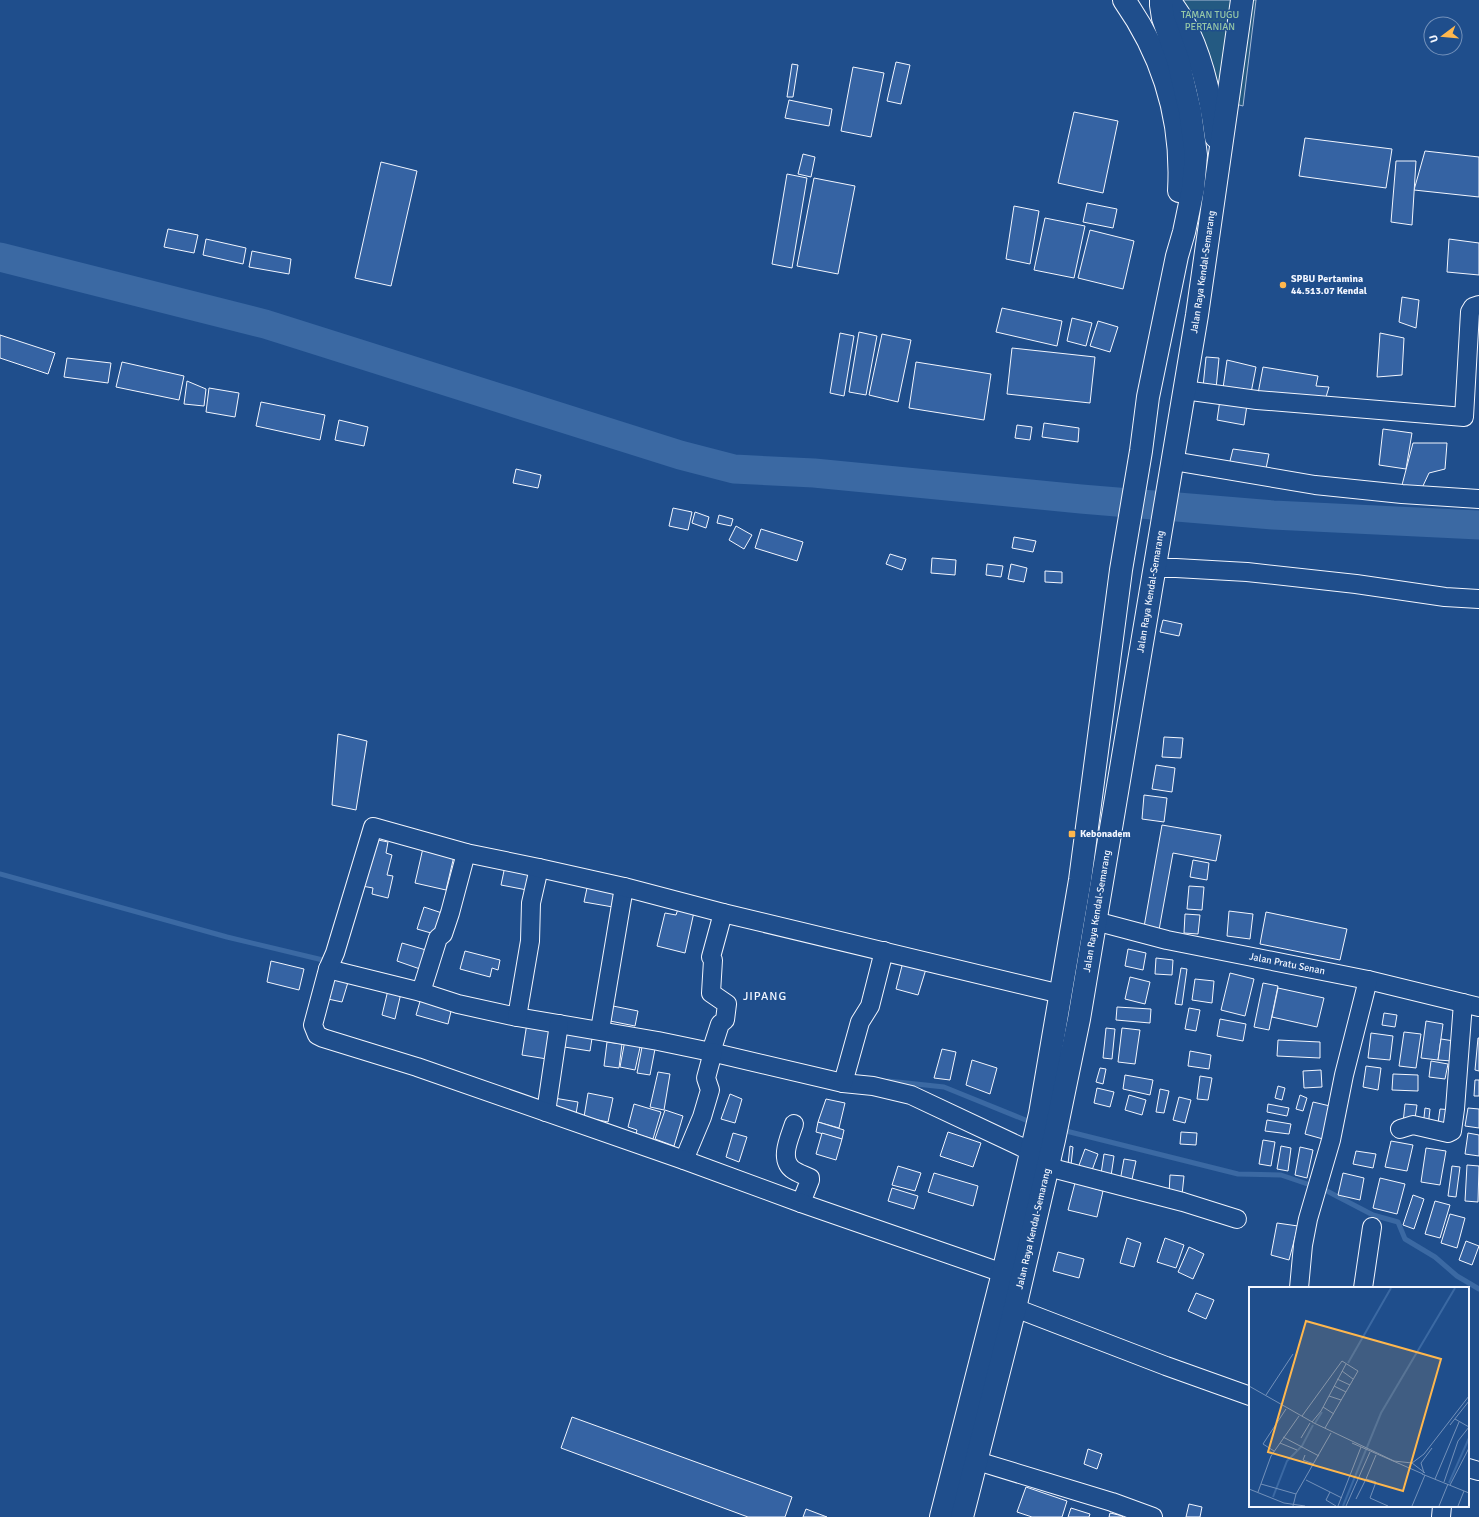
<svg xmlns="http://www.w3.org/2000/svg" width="1479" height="1517" font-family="Signika,sans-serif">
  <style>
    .green { fill: #245a82; stroke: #a8bbd7 }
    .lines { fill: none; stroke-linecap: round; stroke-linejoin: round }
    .stream { stroke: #3b69a3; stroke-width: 5 }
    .river { stroke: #3b69a3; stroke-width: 29 }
    .building { fill: #3563a3; stroke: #f2f6ff }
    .minor-casing { stroke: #f2f6ff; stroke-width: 20 }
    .highway-casing { stroke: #f2f6ff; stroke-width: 24 }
    .minor { stroke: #1f4e8c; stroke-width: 18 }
    .highway { stroke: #1f4e8c; stroke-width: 22 }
    .poi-dot { fill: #ffb74d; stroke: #1f4e8c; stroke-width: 1.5 }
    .labels { text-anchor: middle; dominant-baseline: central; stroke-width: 3; stroke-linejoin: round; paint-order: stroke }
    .park-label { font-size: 10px; fill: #97c8a6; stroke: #1f4e8c }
    .street-label { font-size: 10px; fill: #f2f6ff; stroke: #1f4e8c }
    .poi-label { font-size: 10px; font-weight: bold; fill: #f2f6ff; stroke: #1f4e8c; text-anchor: start }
    .quarter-label { font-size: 12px; letter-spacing: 1px; fill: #f2f6ff; stroke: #1f4e8c }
    .inset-river { fill: none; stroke: #3b69a3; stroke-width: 2 }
    .inset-road { fill: none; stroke: #7391ba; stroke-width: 1 }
    .view { fill: #ffb74d; fill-opacity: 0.15; stroke: #ffb74d; stroke-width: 2 }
    .inset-edge { fill: none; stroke: #f2f6ff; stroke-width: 2 }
  </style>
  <rect width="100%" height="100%" fill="#1f4e8c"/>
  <!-- green -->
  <g class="green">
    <path d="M1180,0H1234L1220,109Z"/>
    <path d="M1244,0H1256L1243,106L1232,103Z"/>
  </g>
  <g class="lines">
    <!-- stream -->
    <g class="stream">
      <path d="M0,874L227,937L327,961"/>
      <path d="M888,1081L944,1087L1033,1123"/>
      <path d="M1062,1130L1238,1174L1281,1175L1325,1190L1373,1215L1398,1222L1405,1239L1435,1257L1457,1276L1479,1289"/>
    </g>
    <!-- river -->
    <path class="river" d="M0,257L265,324L680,455L734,469L814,473L1081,499L1273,515L1479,525"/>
  </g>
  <!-- building -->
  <g class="building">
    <path d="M896,62L910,65L901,104L887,101Z"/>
    <path d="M792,64L798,65L793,97H787Z"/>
    <path d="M853,67L884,73L871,137L841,131Z"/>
    <path d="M789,100L832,109L829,126L785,118Z"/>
    <path d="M1074,112L1118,121L1103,193L1058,183Z"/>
    <path d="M1305,138L1392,149L1386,188L1299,176Z"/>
    <path d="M1425,151L1479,157V197L1414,190Z"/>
    <path d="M803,154L815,157L811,177L798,174Z"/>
    <path d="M1396,161H1416L1412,225L1391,222Z"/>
    <path d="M381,162L417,171L391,286L355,278Z"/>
    <path d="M787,174L807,178L792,268L772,264Z"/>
    <path d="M814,178L855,186L838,274L797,266Z"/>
    <path d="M1087,203L1117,209L1113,228L1083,222Z"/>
    <path d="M1014,206L1039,211L1030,264L1006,259Z"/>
    <path d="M1045,218L1085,226L1074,278L1034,270Z"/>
    <path d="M168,229L198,235L194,253L164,247Z"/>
    <path d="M1090,230L1134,241L1123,289L1078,278Z"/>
    <path d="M206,239L246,248L243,264L203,255Z"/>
    <path d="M1449,239L1479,243V275L1447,272Z"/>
    <path d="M252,251L291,259L289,274L249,267Z"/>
    <path d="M1402,297L1419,300L1416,328L1399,322Z"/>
    <path d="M1002,308L1062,321L1057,346L996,332Z"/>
    <path d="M1072,318L1092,323L1086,346L1067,341Z"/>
    <path d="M1098,321L1118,327L1110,352L1090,346Z"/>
    <path d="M859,332L877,336L866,395L849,392Z"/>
    <path d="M840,333L854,336L844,396L830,393Z"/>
    <path d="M1380,333L1404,338L1402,375L1377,377Z"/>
    <path d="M882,334L911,340L898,402L869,395Z"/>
    <path d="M0,335L55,353L48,374L0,358Z"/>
    <path d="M1012,348L1095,357L1090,403L1007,394Z"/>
    <path d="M1206,357L1219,358L1216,389L1203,387Z"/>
    <path d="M67,358L111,363L108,383L64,377Z"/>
    <path d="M1227,360L1256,367L1251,393L1223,388Z"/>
    <path d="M122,362L184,376L179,400L116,387Z"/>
    <path d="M916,362L991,374L984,420L909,408Z"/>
    <path d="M1263,367L1318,376L1316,386L1329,387L1326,397L1257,399Z"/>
    <path d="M187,381L206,389L204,406L184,404Z"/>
    <path d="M209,388L239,393L235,417L206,412Z"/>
    <path d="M1220,400L1247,405L1244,425L1217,420Z"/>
    <path d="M261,402L325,415L320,440L256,426Z"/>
    <path d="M339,420L368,427L364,446L335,440Z"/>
    <path d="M1044,423L1079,428L1078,442L1042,437Z"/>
    <path d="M1017,425L1032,427L1030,440L1015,438Z"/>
    <path d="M1383,429L1412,433L1406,469L1379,465Z"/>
    <path d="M1413,443H1447L1445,469L1429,473L1422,488L1402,485Z"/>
    <path d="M1233,449L1269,454L1263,483L1226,477Z"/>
    <path d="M516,469L541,475L538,488L513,483Z"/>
    <path d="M673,508L692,512L688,530L669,526Z"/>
    <path d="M695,512L709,517L706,528L692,523Z"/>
    <path d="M719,515L733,519L731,526L717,523Z"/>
    <path d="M736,526L752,535L744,549L729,540Z"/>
    <path d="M761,529L803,542L797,561L755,548Z"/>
    <path d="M1014,537L1036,541L1033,552L1012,548Z"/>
    <path d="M890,554L906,559L902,570L886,564Z"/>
    <path d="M932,558L956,560L955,575L931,573Z"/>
    <path d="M987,564L1003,566L1001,577L986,575Z"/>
    <path d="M1011,564L1027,568L1024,582L1008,579Z"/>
    <path d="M1045,571L1062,572V583L1045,582Z"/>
    <path d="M1163,620L1182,624L1179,636L1160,632Z"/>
    <path d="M338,734L367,741L356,810L332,805Z"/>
    <path d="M1164,737L1183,738L1181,758L1162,757Z"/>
    <path d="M1156,765L1175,768L1172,792L1152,789Z"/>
    <path d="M1144,795L1167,798L1164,822L1142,819Z"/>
    <path d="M1162,825L1221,835L1216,861L1173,853L1159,930L1144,927Z"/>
    <path d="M373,839L388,842L386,853L392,855L387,875L393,876L388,898L372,894L373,888L362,886Z"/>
    <path d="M423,848L454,856L446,890L415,883Z"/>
    <path d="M1193,860L1209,863L1207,880L1190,877Z"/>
    <path d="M505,866L530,871L527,890L501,885Z"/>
    <path d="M1189,886L1204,887L1202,910L1187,909Z"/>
    <path d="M587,888L615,893L613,907L584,902Z"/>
    <path d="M424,907L445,914L438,935L417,929Z"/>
    <path d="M678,909L694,912L685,953L657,946L665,913L676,915Z"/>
    <path d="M1229,911L1253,914L1250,939L1227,936Z"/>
    <path d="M1266,912L1347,929L1340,960L1260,944Z"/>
    <path d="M1185,914L1200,915L1198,934L1184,933Z"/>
    <path d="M402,943L426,950L420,969L397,961Z"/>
    <path d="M1128,949L1146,953L1143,970L1125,966Z"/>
    <path d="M465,951L500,960L498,970L492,968L490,977L460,969Z"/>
    <path d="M1156,958L1173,960L1172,975L1155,974Z"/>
    <path d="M271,961L304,969L299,990L267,982Z"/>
    <path d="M903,962L926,969L918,995L896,989Z"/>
    <path d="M1181,968L1187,969L1182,1005L1175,1004Z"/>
    <path d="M1230,973L1254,979L1245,1016L1221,1010Z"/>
    <path d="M334,974L349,979L342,1002L328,999Z"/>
    <path d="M1130,977L1150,982L1145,1004L1125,999Z"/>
    <path d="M1195,979L1214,981L1212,1003L1192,1000Z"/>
    <path d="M1263,983L1278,986L1269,1030L1254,1027Z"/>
    <path d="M1278,988L1324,998L1317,1027L1272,1017Z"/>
    <path d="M388,990L401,993L395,1019L382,1015Z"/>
    <path d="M421,998L452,1007L448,1024L416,1015Z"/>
    <path d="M608,1005L638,1011L635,1026L605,1020Z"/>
    <path d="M1117,1007L1151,1009L1150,1023L1116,1020Z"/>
    <path d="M1189,1008L1200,1010L1196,1031L1185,1029Z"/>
    <path d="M1384,1013L1397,1015L1395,1027L1382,1025Z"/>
    <path d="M1220,1019L1246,1024L1243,1041L1217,1036Z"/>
    <path d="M1426,1021L1443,1024L1438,1060L1421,1058Z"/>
    <path d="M527,1023L552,1026L547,1059L522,1055Z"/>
    <path d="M561,1028L593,1032L590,1051L558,1046Z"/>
    <path d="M1106,1028L1115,1029L1112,1059L1103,1058Z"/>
    <path d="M1122,1028L1140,1030L1135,1064L1118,1062Z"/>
    <path d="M1404,1032L1421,1034L1416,1068L1399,1066Z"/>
    <path d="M1371,1033L1393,1036L1390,1060L1368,1058Z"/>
    <path d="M1478,1038H1479V1071L1475,1070Z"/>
    <path d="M1441,1039L1454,1041L1452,1061L1438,1060Z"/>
    <path d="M625,1040L641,1043L635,1070L620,1067Z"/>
    <path d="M1278,1040L1320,1042V1058L1277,1056Z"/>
    <path d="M607,1042L622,1044L619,1068L604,1066Z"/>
    <path d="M642,1047L655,1049L650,1075L637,1073Z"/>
    <path d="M942,1049L956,1052L950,1080L934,1078Z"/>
    <path d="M1190,1051L1211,1055L1209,1069L1188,1066Z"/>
    <path d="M972,1060L997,1068L990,1094L966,1085Z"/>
    <path d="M1431,1061L1448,1064L1445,1079L1429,1077Z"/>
    <path d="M1366,1066L1381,1068L1378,1090L1363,1087Z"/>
    <path d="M1100,1068L1106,1069L1103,1084L1096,1082Z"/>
    <path d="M1321,1070L1322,1087L1304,1088L1303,1071Z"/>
    <path d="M658,1072L670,1074L664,1110L650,1107Z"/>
    <path d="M1393,1074L1418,1075V1091L1392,1090Z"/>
    <path d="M1125,1075L1153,1080L1150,1095L1123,1089Z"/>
    <path d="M1200,1076L1212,1078L1208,1100L1197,1099Z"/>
    <path d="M1475,1080H1479V1096H1474Z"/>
    <path d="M1278,1086L1285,1088L1282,1100L1275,1098Z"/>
    <path d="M1097,1088L1114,1092L1110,1107L1094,1103Z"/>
    <path d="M1160,1089L1169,1091L1164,1113L1156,1112Z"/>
    <path d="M588,1093L613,1098L608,1122L584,1117Z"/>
    <path d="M730,1094L742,1099L735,1123L721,1119Z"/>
    <path d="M1129,1095L1146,1100L1142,1115L1125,1110Z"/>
    <path d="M1300,1095L1307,1098L1303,1111L1296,1109Z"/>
    <path d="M1179,1097L1191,1100L1185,1123L1173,1120Z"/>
    <path d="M554,1098L578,1102L576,1114L552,1110Z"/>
    <path d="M826,1099L845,1103L839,1128L818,1122Z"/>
    <path d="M1313,1102L1330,1106L1323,1139L1305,1134Z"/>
    <path d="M634,1104L661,1112L653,1139L636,1134L637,1130L628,1127Z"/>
    <path d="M1268,1104L1289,1108L1287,1116L1267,1112Z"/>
    <path d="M1405,1104L1417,1105L1414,1125L1403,1123Z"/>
    <path d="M1425,1108L1430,1109L1428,1127H1423Z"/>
    <path d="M1468,1108L1479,1109V1128L1465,1126Z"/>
    <path d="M1440,1109L1453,1110L1451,1125L1438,1123Z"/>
    <path d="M665,1110L683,1116L674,1146L655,1139Z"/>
    <path d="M1267,1120L1291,1124L1289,1134L1265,1131Z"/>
    <path d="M818,1122L844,1130L842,1139L816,1132Z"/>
    <path d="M948,1132L981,1143L973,1167L940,1156Z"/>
    <path d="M1181,1132L1197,1133L1196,1145L1180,1144Z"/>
    <path d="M733,1133L747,1137L739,1162L726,1157Z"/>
    <path d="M822,1133L842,1139L836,1160L816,1154Z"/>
    <path d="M1468,1133L1479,1135V1156L1465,1154Z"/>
    <path d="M1263,1140L1275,1142L1271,1166L1259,1164Z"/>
    <path d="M1391,1141L1413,1145L1407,1171L1385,1167Z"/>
    <path d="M1070,1146L1073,1147L1071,1165L1068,1164Z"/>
    <path d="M1281,1146L1291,1148L1288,1171L1277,1169Z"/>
    <path d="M1300,1147L1313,1150L1307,1178L1295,1175Z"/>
    <path d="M1426,1148L1446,1151L1440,1185L1421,1182Z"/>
    <path d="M1085,1149L1098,1154L1091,1173L1078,1168Z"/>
    <path d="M1356,1151L1376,1154L1373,1168L1353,1164Z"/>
    <path d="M1104,1154L1114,1156L1111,1176L1101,1174Z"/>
    <path d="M1124,1159L1136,1161L1131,1184L1120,1181Z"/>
    <path d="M1467,1165L1479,1166L1478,1202L1465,1201Z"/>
    <path d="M898,1166L921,1173L915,1191L892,1185Z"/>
    <path d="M1452,1166L1460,1167L1456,1197L1448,1196Z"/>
    <path d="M934,1173L978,1186L973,1206L928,1192Z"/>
    <path d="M1343,1173L1364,1178L1360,1200L1338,1195Z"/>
    <path d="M1170,1175L1184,1176L1182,1195L1169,1194Z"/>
    <path d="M1380,1178L1405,1184L1397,1214L1373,1208Z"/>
    <path d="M1075,1183L1103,1191L1097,1217L1068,1210Z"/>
    <path d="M892,1188L918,1196L914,1209L888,1201Z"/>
    <path d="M1413,1195L1424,1199L1414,1229L1403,1225Z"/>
    <path d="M1435,1201L1450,1205L1440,1238L1425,1234Z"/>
    <path d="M1450,1214L1465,1218L1457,1248L1441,1243Z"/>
    <path d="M1277,1223L1298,1226L1289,1260L1271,1255Z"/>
    <path d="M1127,1238L1141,1243L1134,1267L1120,1263Z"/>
    <path d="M1165,1238L1184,1245L1176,1268L1157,1262Z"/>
    <path d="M1466,1241L1479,1246L1472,1265L1459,1260Z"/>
    <path d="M1189,1247L1204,1254L1193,1279L1178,1272Z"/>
    <path d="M1058,1252L1084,1259L1079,1278L1053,1271Z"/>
    <path d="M1196,1293L1214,1300L1206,1319L1188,1311Z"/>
    <path d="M572,1417L792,1497L785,1517H748L561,1448Z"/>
    <path d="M1088,1449L1102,1454L1097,1469L1084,1464Z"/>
    <path d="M1026,1487L1067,1501L1062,1517H1032L1017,1512Z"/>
    <path d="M1189,1504L1202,1507L1200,1517H1186Z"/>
    <path d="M1071,1508L1090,1514L1089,1517H1068Z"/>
    <path d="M806,1509L827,1517H803Z"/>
    <path d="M1110,1513L1123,1516L1122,1517H1109Z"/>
  </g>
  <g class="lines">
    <defs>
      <g id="minor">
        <path d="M1184,390L1257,400L1464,417L1470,312L1473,307L1479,305"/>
        <path d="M1173,461L1315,485L1402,494L1479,499"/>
        <path d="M1154,568H1176L1247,572L1356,584L1445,597L1479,599"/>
        <path id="s1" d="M1095,921L1167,940L1368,980L1479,1007"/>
        <path d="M328,969L421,992L458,1004L517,1017L658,1041L711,1052L843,1083L873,1086L911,1095L1032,1152"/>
        <path d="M421,992L438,938L443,934L450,913L466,853"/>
        <path d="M517,1017L530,941L531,903L539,868"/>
        <path d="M600,1030L624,887"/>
        <path d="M711,1052L720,1024L725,1020L727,1004L711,993L713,960L711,957L723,913"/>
        <path d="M843,1083L860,1022L870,1006L884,951"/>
        <path d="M546,1112L559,1024"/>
        <path d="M794,1124C790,1137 779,1158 792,1169C797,1173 804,1175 810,1178V1180L801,1203"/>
        <path d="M1400,1129L1413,1125L1448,1133L1452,1131L1455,1109L1463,1003"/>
        <path d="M684,1160L702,1117L710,1090L706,1078L713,1052"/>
        <path d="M1048,1167L1183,1202L1237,1219"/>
        <path d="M1003,1273L801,1203L684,1160L417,1067L323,1038L317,1035L313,1025L328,969L335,953L373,827L466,853L539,868L624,887L723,913L1061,994"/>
        <path d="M1299,1288L1303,1245L1308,1219L1331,1140L1344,1075L1368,980"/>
        <path d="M1363,1288L1372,1227"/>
        <path d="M1015,1308L1166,1366L1250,1396"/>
        <path d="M977,1461L1112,1502L1153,1517"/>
        <path d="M1468,1468L1479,1471"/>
        <path d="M1441,1517L1442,1506"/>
      </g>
      <g id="highway">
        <path d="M1124,0C1164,57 1183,122 1179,191"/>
        <path d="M1169,0C1174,7 1179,14 1183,21C1202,56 1211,98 1216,137"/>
        <path d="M941,1517L1003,1273L1040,1114L1080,880L1121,570L1141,451L1148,397L1177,256L1184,232L1193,189L1196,155L1190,111L1178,60L1163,18L1161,5V0"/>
        <path id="s2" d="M962,1517L1015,1308L1054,1140L1079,1019L1197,315L1242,0"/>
      </g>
    </defs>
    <!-- minor casing -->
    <use href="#minor" class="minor-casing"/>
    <!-- highway casing -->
    <use href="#highway" class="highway-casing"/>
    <!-- minor -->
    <use href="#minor" class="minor"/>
    <!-- highway -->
    <use href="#highway" class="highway"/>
  </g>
  <!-- markers -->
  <g class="poi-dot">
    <circle cx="1283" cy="285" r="4"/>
    <rect x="1068" y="830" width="8" height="8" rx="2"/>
  </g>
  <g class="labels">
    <!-- park labels -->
    <g class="park-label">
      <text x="1210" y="15">TAMAN TUGU<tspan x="1210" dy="12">PERTANIAN</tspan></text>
    </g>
    <!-- street labels -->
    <g class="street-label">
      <text stroke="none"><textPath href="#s2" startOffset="1269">Jalan Raya Kendal-Semarang</textPath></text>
      <text stroke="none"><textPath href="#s2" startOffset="945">Jalan Raya Kendal-Semarang</textPath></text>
      <text stroke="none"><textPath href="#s2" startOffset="621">Jalan Raya Kendal-Semarang</textPath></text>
      <text stroke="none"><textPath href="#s1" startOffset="197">Jalan Pratu Senan</textPath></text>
      <text stroke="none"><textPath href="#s2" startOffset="297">Jalan Raya Kendal-Semarang</textPath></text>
    </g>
    <!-- poi labels -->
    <g class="poi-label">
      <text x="1291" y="279">SPBU Pertamina<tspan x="1291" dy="12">44.513.07 Kendal</tspan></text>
      <text x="1080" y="834">Kebonadem</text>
    </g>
    <!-- quarter labels -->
    <g class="quarter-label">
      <text x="765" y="996">JIPANG</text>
    </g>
  </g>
  <!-- overview -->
  <g transform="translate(1249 1287)">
    <rect width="220" height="220" fill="#1f4e8c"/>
    <path class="inset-river" d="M99,76L142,1M66,136L73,125M200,196L220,151M24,210L38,174L53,159L64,138M94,219L132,126L206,1"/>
    <path class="inset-road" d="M93,84L104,92M88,92L101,98M0,99L65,136L145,174L163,176L175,167L220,109M85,99L97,105M17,108L44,67M80,109L92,113M74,120L85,127M53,129L93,74L109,84L76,141M206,132L220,140M63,135L72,124L97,77M201,138L220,114M34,150L70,169M52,151L61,136M31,156L48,163M103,156L174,187M25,164L14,157L37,122M56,168L54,173L65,177M127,168L117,192L127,195L121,211L139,219M163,176L176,186M175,186L172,176L183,161M173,187L220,206M186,192L210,135M57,193L93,211M195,195L209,154L220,140M12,197L47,207M201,198L220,161M0,202L35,216L56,219M9,205L22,169L50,129M81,205L77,213L87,219M107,212L117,192M44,219L47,207L82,146M89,219L112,160M97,219L121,165M163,219L176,188M190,219L199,197M209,219L215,204"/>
    <path class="view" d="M57,34L192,72L154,204L19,165Z"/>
    <rect width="220" height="220" class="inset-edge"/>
  </g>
  <!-- north arrow -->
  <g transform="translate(1443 36) rotate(254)"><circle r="19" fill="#1f4e8c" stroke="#7391ba"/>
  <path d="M0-3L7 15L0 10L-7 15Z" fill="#ffb74d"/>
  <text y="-6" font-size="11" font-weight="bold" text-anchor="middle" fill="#f2f6ff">U</text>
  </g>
</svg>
